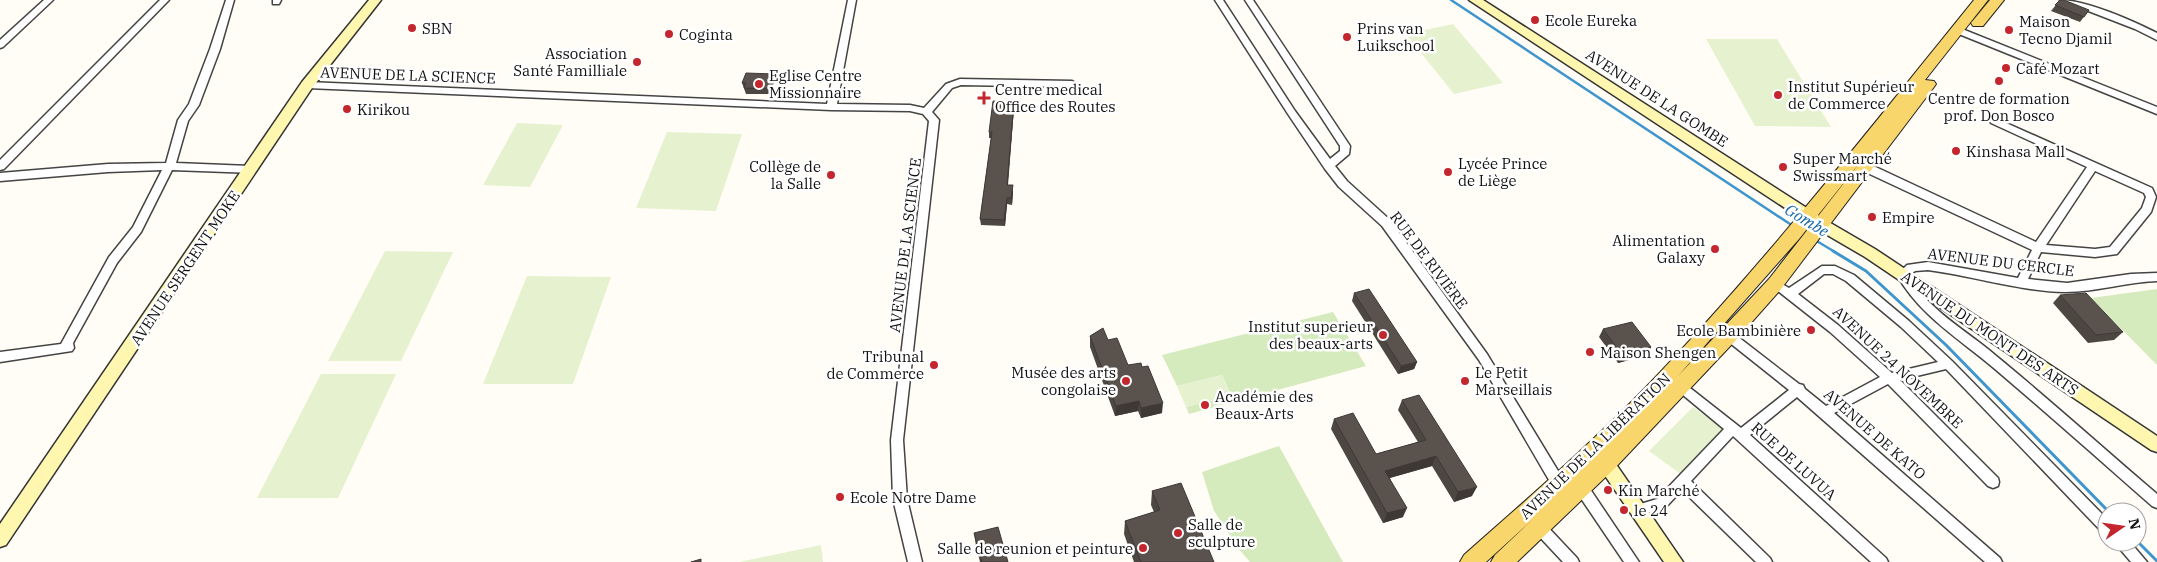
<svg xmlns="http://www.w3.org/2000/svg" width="2157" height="562" font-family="'IBM Plex Serif',serif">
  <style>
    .green { fill: #d5ebbd }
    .pitch { fill: #e6f2cf }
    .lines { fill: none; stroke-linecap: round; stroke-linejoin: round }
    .stream-far1 { stroke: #3f96cf; stroke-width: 2.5 }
    .stream { stroke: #3f96cf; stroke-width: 3 }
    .street-casing { stroke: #444; stroke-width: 3 }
    .secondary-casing { stroke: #333; stroke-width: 3 }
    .primary-casing { stroke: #222; stroke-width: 2 }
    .street { fill: #fff; fill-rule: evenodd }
    .secondary { fill: #fff6b0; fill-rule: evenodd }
    .primary { fill: #f9d66b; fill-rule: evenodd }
    .wall { fill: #4d4742 }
    .shaded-wall { fill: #3f3936 }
    .building { fill: #5a524d; stroke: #3f3936 }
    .poi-dot { fill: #c4262e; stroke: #fff; stroke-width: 2 }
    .labels { text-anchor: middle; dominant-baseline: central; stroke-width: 5; stroke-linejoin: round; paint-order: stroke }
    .poi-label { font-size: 15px; fill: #111; stroke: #fff; text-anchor: start }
    .street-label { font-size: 15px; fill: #111; stroke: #fff }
    .water-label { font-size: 16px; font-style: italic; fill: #1768a6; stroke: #fff }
  </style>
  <rect width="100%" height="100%" fill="#fffdf5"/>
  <!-- green -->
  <g class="green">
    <path d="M2157,289V365L2091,298Z"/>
    <path d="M1333,312L1366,366L1189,414L1186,407L1231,395L1222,375L1177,386L1162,355Z"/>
    <path d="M1279,446L1343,562H1250L1238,548L1214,511L1202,472Z"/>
  </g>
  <!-- pitch -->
  <g class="pitch">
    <path d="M1453,24L1503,83L1454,94L1406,34Z"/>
    <path d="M1706,39H1777L1831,127L1755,126Z"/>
    <path d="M517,123L563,125L530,187L483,185Z"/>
    <path d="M667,132L742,134L716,211L636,208Z"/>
    <path d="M385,251L453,252L401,361H328Z"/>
    <path d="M527,276L611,277L573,384H483Z"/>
    <path d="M321,374H396L338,498H257Z"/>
    <path d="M1222,375L1231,396L1186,407L1177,386Z"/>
    <path d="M1693,407L1725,430L1682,475L1649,451Z"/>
    <path d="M821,545L823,562H739Z"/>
  </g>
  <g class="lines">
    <!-- stream-far1 -->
    <g class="stream-far1">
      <path d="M1451,0L1793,226"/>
      <path d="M1815,240L1835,252"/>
    </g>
    <!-- stream -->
    <g class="stream">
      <path d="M1833,251L1866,271L1946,345L2109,512"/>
      <path d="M2137,541L2157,561"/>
    </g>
    <defs>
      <g id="street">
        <path d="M44,0H53L3,47L0,48V40Z"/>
        <path d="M160,0H169L4,169L0,170V160Z"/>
        <path d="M226,0H234L220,49L199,105L188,121L176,163L250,166L254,167L255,170L254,173L172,170L141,232L117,263L73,343L74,348L72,351L0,362V352L61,344L109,257L133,227L162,170L108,172L0,181V173L108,164L166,163L178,120L189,104L210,49Z"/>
        <path d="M273,0H281L279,4H273Z"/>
        <path d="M848,0H856L837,104L910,105L924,108L946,84L960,79L1072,81L1077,84L1072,87L961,85L952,88L932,112L939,120L903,440L907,499L922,562H908L893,499L891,440L929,121L923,114L910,111L831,110L307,88L302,85L307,82L827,104Z"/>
        <path d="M1215,0H1223L1295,111L1330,159L1340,151V146L1245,0H1253L1350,146L1349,154L1335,166L1347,181L1390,220L1487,354L1566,484L1567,488L1566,492L1561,494L1556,492L1479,360L1382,226L1339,187L1325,169L1288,114Z"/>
        <path d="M2060,0C2086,0 2133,21 2157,33V40L2135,29Z"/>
        <path d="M1957,27L2157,107V114L1954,32V28Z"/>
        <path d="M1995,118L2152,188L2156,197L2151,212L2117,254L2095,257L2041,252L2028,279L2067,283L2131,274L2157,273V281C2126,282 2096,292 2065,292C2019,291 1973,276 1928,270L1915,271L1909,276C1928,310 1966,330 1995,355C2050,400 2103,448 2157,494V508L2152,506C2100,460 2048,414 1995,369C1960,339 1920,316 1897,275L1907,265L1928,262L2018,278L2032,250L1859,169L1858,166L1859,163H1867L2036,242L2087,167L1991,123L1990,121ZM2095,171L2144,193L2146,197L2142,208L2110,247L2095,249L2046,245Z"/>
        <path d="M1822,266H1835L1854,275L1909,321L1952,361L2107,519V534L2102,532L1946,369L1900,380L1998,478L1999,482L1998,486L1993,488L1988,486L1888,384L1834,413L2000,558L2002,562H1985L1797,397L1750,435L1886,558L1888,562H1871L1733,436L1691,481L1770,558L1772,562H1756L1682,490L1666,507L1639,516L1634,514L1632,510L1634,506L1657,499L1724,429L1677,390L1675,387L1677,384L1681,382L1685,384L1741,428L1789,390L1725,339L1723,336L1725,333H1733L1799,384L1803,385L1805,389L1826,406L1880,377L1830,332L1769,284L1771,281L1775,280L1789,288ZM1824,274H1833L1846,281L1901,327L1938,362L1892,373L1838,325L1798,294Z"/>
        <path d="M1581,481L1586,483L1639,562H1624L1576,491L1575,487L1576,483Z"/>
        <path d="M1539,521L1544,523L1577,558L1579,562H1563L1534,531L1532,527L1534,523Z"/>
        <path d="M2114,542H2130L2147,562H2131Z"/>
      </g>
      <g id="secondary">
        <path d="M369,0H381L312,88L6,545L0,547V524L302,82Z"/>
        <path d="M1469,0H1483L1827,221L1875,249L2157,436V452L2151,450L1865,257L1817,229Z"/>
        <path d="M1601,449L1607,451L1683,562H1664L1595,461L1593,456L1595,451Z"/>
      </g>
      <g id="primary">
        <path d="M1974,0H1988L1925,80L1934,81L1936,84L1934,87L1781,289L1735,341L1614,469L1517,562H1491L1495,555L1533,519L1486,562H1460L1464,555C1526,500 1590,445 1648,385C1764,264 1868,131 1974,0ZM1869,151L1769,279L1678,376L1799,239Z"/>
        <path d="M1990,0H2004L1983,26H1973L1971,23Z"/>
      </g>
    </defs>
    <!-- street casing -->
    <use href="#street" class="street-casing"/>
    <!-- secondary casing -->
    <use href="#secondary" class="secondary-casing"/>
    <!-- primary casing -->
    <use href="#primary" class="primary-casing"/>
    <!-- street -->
    <use href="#street" class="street"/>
    <!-- secondary -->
    <use href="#secondary" class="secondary"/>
    <!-- primary -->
    <use href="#primary" class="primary"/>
  </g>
  <!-- wall -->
  <g class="wall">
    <path d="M2060,0L2089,10L2080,22L2051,11Z"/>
    <path d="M774,74L775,79L770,94H746L742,83Z"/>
    <path d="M1014,102V108L1008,185L1013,192L1012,205L1007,204L1005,226L981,225L980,219L991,138H989V132Z"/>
    <path d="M1354,293L1417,362L1414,369L1398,374L1352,301Z"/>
    <path d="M2060,295L2123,332L2114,340L2088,343L2053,303Z"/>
    <path d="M1603,329L1651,347L1647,355L1618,363L1599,337Z"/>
    <path d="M1090,336L1108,340L1162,413L1141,418L1138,411L1115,416L1090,347Z"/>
    <path d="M1402,400L1472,496L1454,502L1432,466L1390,478L1403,517L1383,523L1331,429L1334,419L1376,454L1418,442L1398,410Z"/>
    <path d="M1152,491L1214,562H1134L1124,534L1125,521L1154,512L1151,505Z"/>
    <path d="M974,533L1008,562H980L976,546Z"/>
  </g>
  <!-- shaded-wall -->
  <g class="shaded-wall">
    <path d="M774,74L775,79L770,94L768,89Z"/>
    <path d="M1014,102V108L1007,192V185Z"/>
    <path d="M1013,185V192L1012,205L1011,198Z"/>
    <path d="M1007,198V204L1005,226L1004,220Z"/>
    <path d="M1651,347L1647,355L1618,363L1622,355Z"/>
    <path d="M1417,362L1414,369L1398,374L1401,366Z"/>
    <path d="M1139,401L1138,411L1115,416L1116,406Z"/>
    <path d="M1163,403L1162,413L1141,418V408Z"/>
    <path d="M1436,456L1432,466L1382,480L1385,471Z"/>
    <path d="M1477,487L1472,496L1454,502L1458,492Z"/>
    <path d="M1407,508L1403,517L1383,523L1387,513Z"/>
  </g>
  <!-- building -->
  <g class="building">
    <path d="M2060,0H2064L2089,10L2084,17L2055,5Z"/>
    <path d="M746,73L774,74L768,89L744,88L746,83H742Z"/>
    <path d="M993,101L1014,102L1007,185H1013L1011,198H1007L1004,220L980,219L992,132H989Z"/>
    <path d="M1369,289L1417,362L1401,366L1354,293Z"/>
    <path d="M2086,293L2123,332L2096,335L2060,295Z"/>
    <path d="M1632,322L1651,347L1622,355L1603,329Z"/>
    <path d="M1103,328L1108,340L1117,338L1128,365L1141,363L1142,367L1148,366L1163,403L1141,408L1139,401L1116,406L1090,336Z"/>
    <path d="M1419,395L1477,487L1458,492L1436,456L1385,471L1407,508L1387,513L1334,419L1353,413L1376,454L1426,440L1402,400Z"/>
    <path d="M1181,483L1214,562H1141L1125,521L1160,510L1152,491Z"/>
    <path d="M998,527L1008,562H982L974,533Z"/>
    <path d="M701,559V562H691Z"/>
  </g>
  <!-- markers -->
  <g class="poi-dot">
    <circle cx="1535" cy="20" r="5"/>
    <circle cx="412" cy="28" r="5"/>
    <circle cx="2009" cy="30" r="5"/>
    <circle cx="669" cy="34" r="5"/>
    <circle cx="1347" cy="37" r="5"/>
    <circle cx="637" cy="62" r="5"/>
    <circle cx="2006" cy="68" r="5"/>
    <circle cx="1999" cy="81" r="5"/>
    <circle cx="759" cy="84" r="5"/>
    <circle cx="1778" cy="95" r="5"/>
    <path d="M981.5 90.5h5v5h5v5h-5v5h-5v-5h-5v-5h5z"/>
    <circle cx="347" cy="109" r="5"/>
    <circle cx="1956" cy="151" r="5"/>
    <circle cx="1783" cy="167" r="5"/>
    <circle cx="1448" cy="172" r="5"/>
    <circle cx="831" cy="175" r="5"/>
    <circle cx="1872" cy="217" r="5"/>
    <circle cx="1715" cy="249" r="5"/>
    <circle cx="1811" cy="330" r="5"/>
    <circle cx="1383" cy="335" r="5"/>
    <circle cx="1590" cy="352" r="5"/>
    <circle cx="934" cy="365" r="5"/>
    <circle cx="1126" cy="381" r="5"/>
    <circle cx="1465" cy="381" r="5"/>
    <circle cx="1205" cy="405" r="5"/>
    <circle cx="1608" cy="490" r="5"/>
    <circle cx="840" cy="497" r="5"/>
    <circle cx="1624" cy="510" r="5"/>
    <circle cx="1178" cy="533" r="5"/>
    <circle cx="1143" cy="548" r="5"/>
  </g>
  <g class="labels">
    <!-- poi labels -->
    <g class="poi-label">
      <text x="1545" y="20">Ecole Eureka</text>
      <text x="2019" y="21">Maison<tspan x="2019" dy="17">Tecno Djamil</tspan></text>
      <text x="422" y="28">SBN</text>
      <text x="1357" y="28">Prins van<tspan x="1357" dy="17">Luikschool</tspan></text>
      <text x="679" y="34">Coginta</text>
      <text x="627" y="53" text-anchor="end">Association<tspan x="627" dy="17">Santé Familliale</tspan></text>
      <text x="2016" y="68">Café Mozart</text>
      <text x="769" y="75">Eglise Centre<tspan x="769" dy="17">Missionnaire</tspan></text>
      <text x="1788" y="86">Institut Supérieur<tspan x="1788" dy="17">de Commerce</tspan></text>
      <text x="995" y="89">Centre medical<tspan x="995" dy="17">Office des Routes</tspan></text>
      <text x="1999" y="98" text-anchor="middle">Centre de formation<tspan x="1999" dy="17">prof. Don Bosco</tspan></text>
      <text x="357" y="109">Kirikou</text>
      <text x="1966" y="151">Kinshasa Mall</text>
      <text x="1793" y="158">Super Marché<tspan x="1793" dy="17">Swissmart</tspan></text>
      <text x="1458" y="163">Lycée Prince<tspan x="1458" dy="17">de Liège</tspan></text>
      <text x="821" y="166" text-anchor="end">Collège de<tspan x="821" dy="17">la Salle</tspan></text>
      <text x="1882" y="217">Empire</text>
      <text x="1705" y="240" text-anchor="end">Alimentation<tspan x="1705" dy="17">Galaxy</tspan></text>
      <text x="1373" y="326" text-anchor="end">Institut superieur<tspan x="1373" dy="17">des beaux-arts</tspan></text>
      <text x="1801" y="330" text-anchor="end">Ecole Bambinière</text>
      <text x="1600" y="352">Maison Shengen</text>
      <text x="924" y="356" text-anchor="end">Tribunal<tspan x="924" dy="17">de Commerce</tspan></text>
      <text x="1116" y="372" text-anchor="end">Musée des arts<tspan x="1116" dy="17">congolaise</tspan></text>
      <text x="1475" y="372">Le Petit<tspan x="1475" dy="17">Marseillais</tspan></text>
      <text x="1215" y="396">Académie des<tspan x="1215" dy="17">Beaux-Arts</tspan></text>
      <text x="1618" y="490">Kin Marché</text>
      <text x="850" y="497">Ecole Notre Dame</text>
      <text x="1634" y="510">le 24</text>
      <text x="1188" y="524">Salle de<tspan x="1188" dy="17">sculpture</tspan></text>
      <text x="1133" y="548" text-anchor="end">Salle de reunion et peinture</text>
    </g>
    <!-- street labels -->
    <g class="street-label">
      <text transform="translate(408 75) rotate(2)">AVENUE DE LA SCIENCE</text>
      <text transform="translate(1657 98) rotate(33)">AVENUE DE LA GOMBE</text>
      <text transform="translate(905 245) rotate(-83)">AVENUE DE LA SCIENCE</text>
      <text transform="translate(1429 260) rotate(53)">RUE DE RIVIÈRE</text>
      <text transform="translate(2001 262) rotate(7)">AVENUE DU CERCLE</text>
      <text transform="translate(185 268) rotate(-56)">AVENUE SERGENT MOKE</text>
      <text transform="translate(1990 333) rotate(34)">AVENUE DU MONT DES ARTS</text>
      <text transform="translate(1898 367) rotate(43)">AVENUE 24 NOVEMBRE</text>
      <text transform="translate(1875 434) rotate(41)">AVENUE DE KATO</text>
      <text transform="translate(1595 446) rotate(-44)">AVENUE DE LA LIBÉRATION</text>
      <text transform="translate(1794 461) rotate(42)">RUE DE LUVUA</text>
    </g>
    <!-- water labels -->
    <g class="water-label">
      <text transform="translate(1807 220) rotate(31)">Gombe</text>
    </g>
  </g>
  <!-- north arrow -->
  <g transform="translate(2122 527) rotate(77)"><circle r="24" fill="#ffffff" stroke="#a0a0a0"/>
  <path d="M0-4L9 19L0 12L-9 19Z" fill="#c4262e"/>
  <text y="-8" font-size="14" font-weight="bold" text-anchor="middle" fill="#111111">N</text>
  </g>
</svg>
